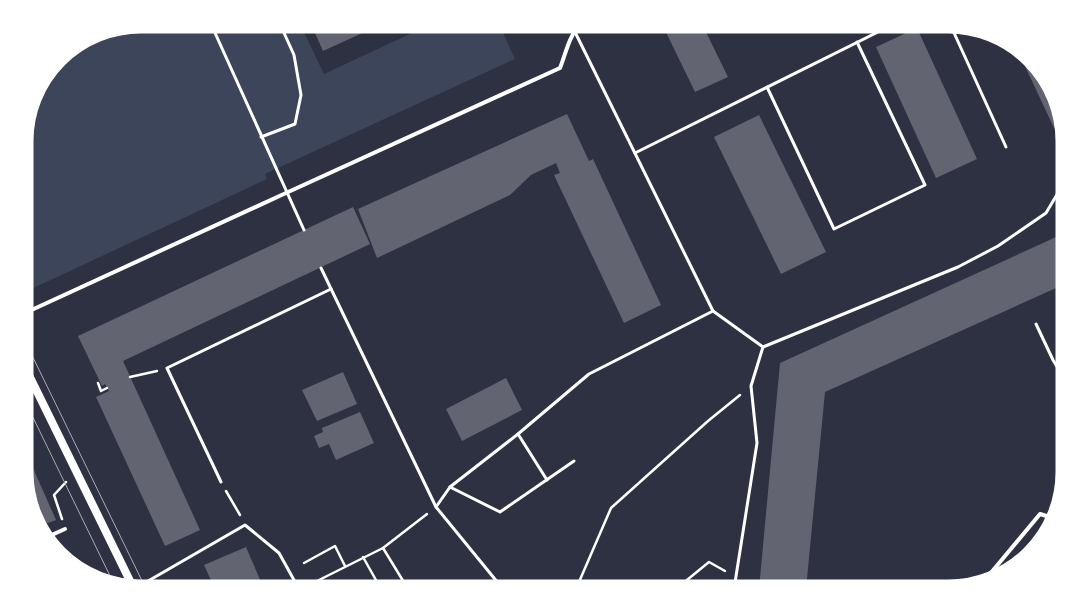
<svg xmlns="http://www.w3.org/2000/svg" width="1089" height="613" font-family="'Noto Sans',sans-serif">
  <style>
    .green { fill: #3c4559 }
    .building { fill: #626471 }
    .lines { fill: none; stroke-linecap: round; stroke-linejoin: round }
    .path { stroke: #fff; stroke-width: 2.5 }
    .service { stroke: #fff; stroke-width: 3 }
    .minor { stroke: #fff; stroke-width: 4 }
    .secondary { stroke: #fff; stroke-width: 8 }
    .tram { stroke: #abadb3; stroke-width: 1 }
    .rim { fill: none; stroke: #fff; stroke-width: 5 }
  </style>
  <rect width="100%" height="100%" fill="#2d3142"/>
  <!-- green -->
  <path class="green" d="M141,24H300L324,74L431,24H499L515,59L265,174L267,179L25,292V126L36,89L64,53L97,33Z"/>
  <!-- building -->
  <g class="building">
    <path d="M311,24H382L323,51Z"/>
    <path d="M662,24H707L703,26L728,77L695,92Z"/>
    <path d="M917,28L977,159L936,178L876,47Z"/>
    <path d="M1017,49L1045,76L1062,125L1054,128Z"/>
    <path d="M567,114L589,161L593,159L661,305L624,323L554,175L560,173L556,163L531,175L510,195L377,258L358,209Z"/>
    <path d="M759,115L826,252L781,274L714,137Z"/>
    <path d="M353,207L370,244L123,361L200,530L165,546L96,397L109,391L105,384L102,386L78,336Z"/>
    <path d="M1065,233V284L825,392L806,589H759L780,363Z"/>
    <path d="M343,372L357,404L317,421L302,390Z"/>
    <path d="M506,378L522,410L462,441L446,409Z"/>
    <path d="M360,412L374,443L336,460L329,444L319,448L314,436L323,432L322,428Z"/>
    <path d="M25,450L56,520L40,526L25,487Z"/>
    <path d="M246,547L264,589H215L204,565Z"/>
  </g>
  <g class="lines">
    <!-- path -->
    <g class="path">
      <path d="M130,377L157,371"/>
      <path d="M98,383L101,391L107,388"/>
      <path d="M226,491L240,515"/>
      <path d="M62,519L54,495L66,482"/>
      <path d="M383,548L427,514"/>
      <path d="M363,557L381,589"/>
      <path d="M304,563L335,546L345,566"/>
      <path d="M309,585L383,548L405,584L401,589"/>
      <path d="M576,589L611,508L708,421L740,395"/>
      <path d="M676,589L709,562L725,571"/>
    </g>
    <!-- service -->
    <g class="service">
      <path d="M211,24L304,230"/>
      <path d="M950,24L1006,147"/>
      <path d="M574,30L713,311L763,347L751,386L757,443L734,589"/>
      <path d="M767,87L834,229L925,185L857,42"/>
      <path d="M261,137L295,124L301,95L294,55L280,24"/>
      <path d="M635,153L894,24"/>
      <path d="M321,268L436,507L503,589"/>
      <path d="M1036,324L1053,360L1065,380"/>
      <path d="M763,347L958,267L998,246L1046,213L1065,181"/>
      <path d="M518,434L547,480"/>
      <path d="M221,482L167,368L331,289"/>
      <path d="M450,487L500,512L574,461"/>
      <path d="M436,507L450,487L518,434L589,374L713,311"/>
      <path d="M136,588L245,525L279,553L299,589"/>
    </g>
    <!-- minor -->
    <g class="minor">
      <path d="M572,24L574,30"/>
      <path d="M25,313L286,193L560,68C566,53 569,35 581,24"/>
      <path d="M45,538L65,529"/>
      <path d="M985,580L1040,514L1053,518"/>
    </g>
    <!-- secondary -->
    <path class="secondary" d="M25,367L133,587"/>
    <!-- tram -->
    <g class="tram">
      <path d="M25,341L146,589"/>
      <path d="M25,401L113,582"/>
    </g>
  </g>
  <!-- crop -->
  <path d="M0 0H1089V613H0ZM141 31H948A110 110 0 0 1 1058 141V472A110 110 0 0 1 948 582H141A110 110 0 0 1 31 472V141A110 110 0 0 1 141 31Z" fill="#fff" fill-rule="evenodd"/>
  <path class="rim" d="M141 31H948A110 110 0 0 1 1058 141V472A110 110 0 0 1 948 582H141A110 110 0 0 1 31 472V141A110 110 0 0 1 141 31Z"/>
</svg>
